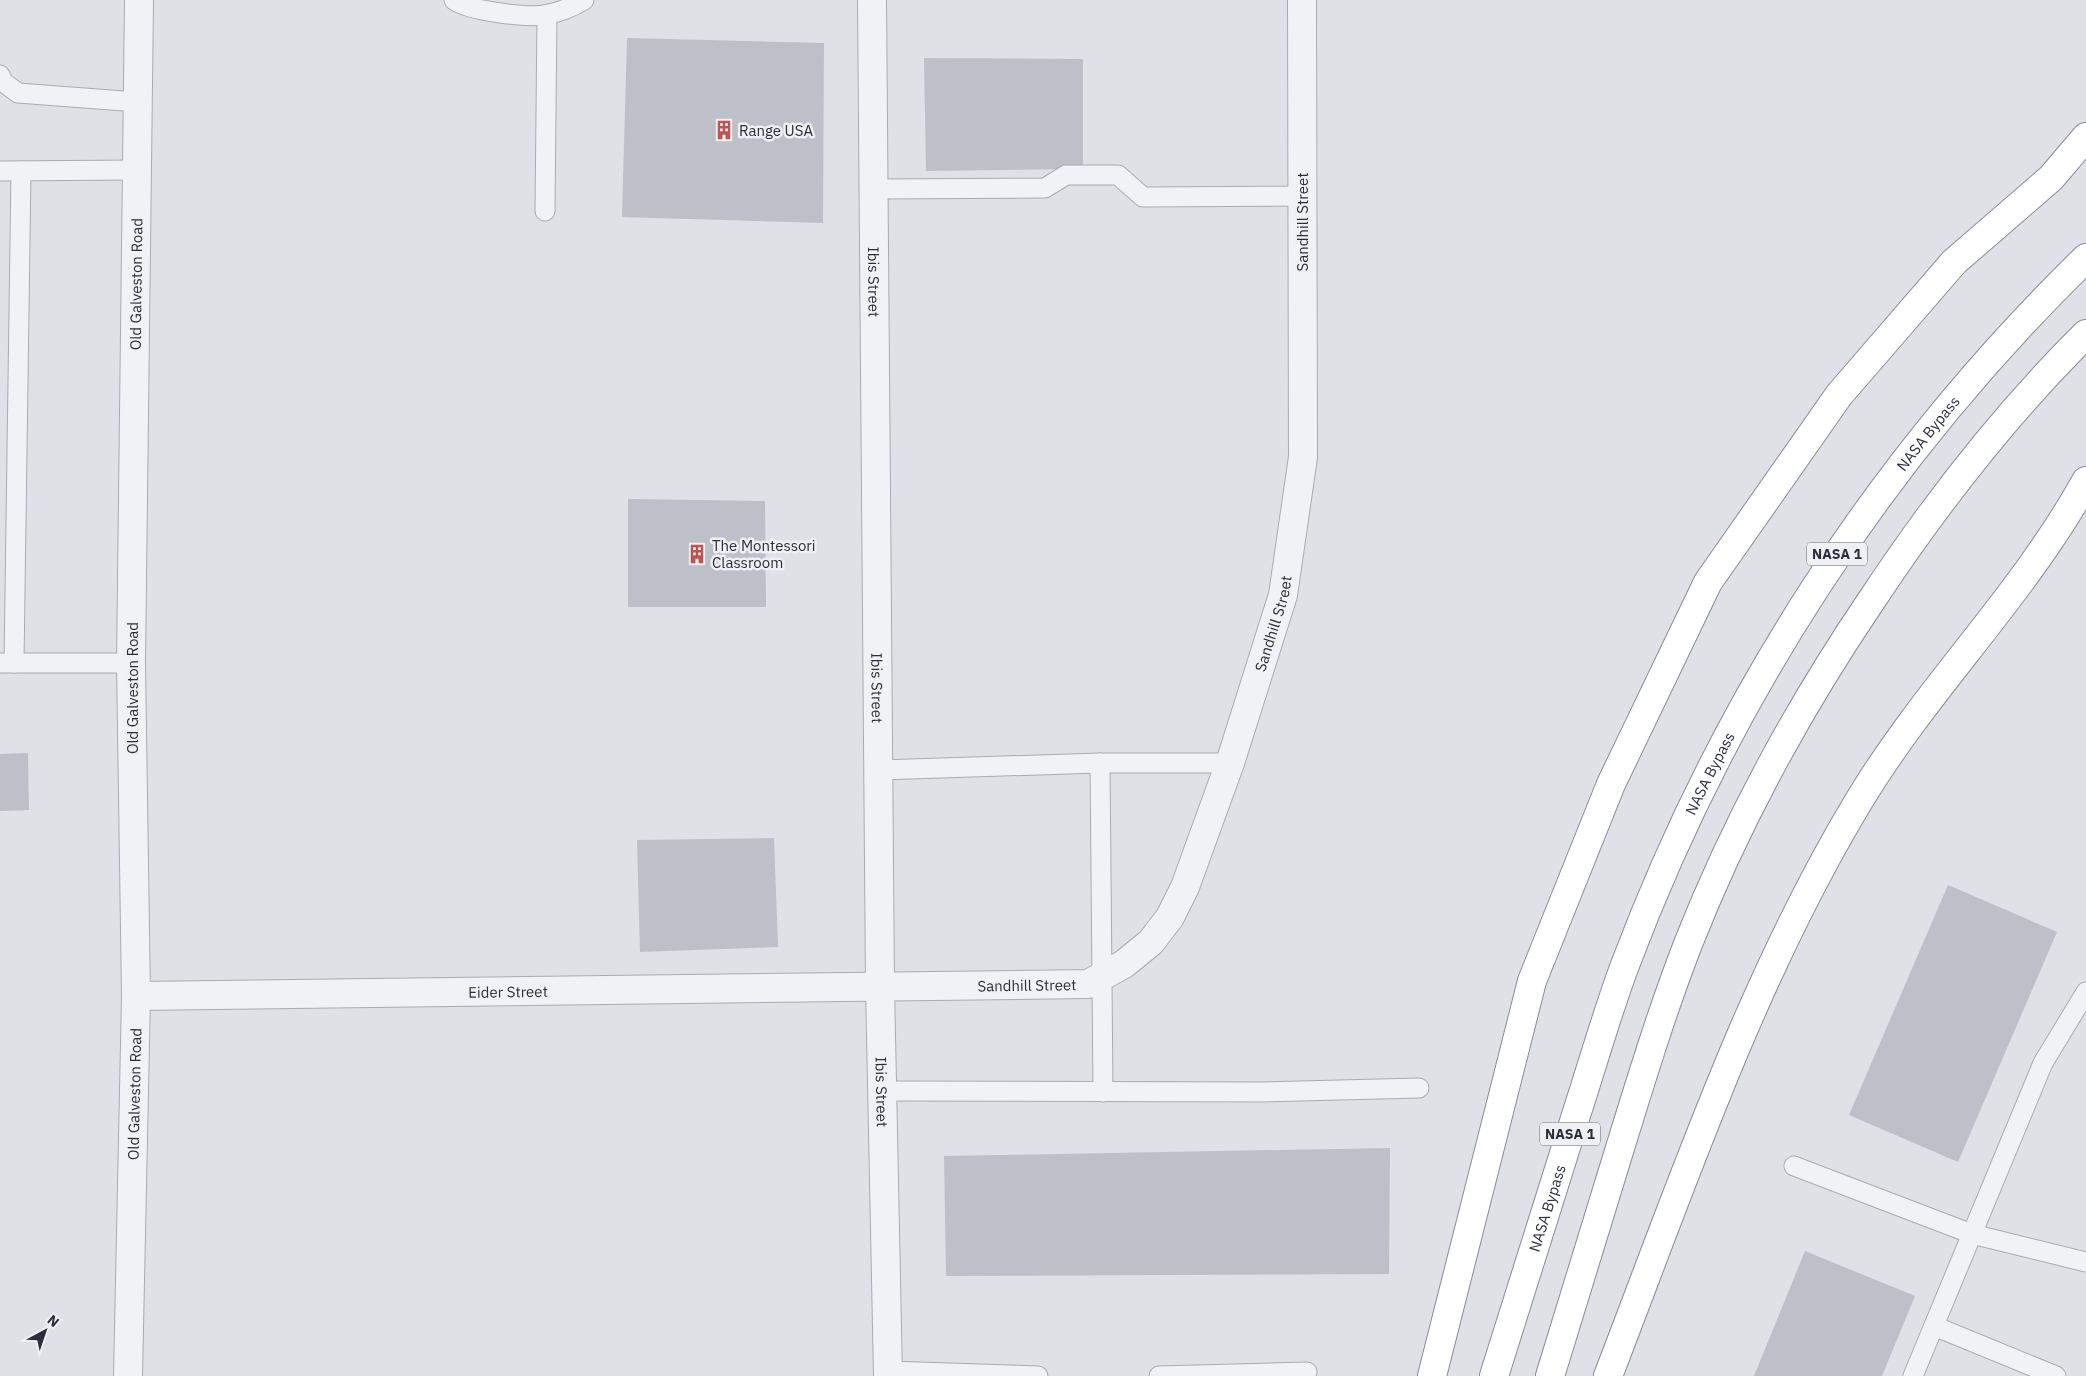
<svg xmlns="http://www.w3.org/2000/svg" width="2086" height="1376" font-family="'IBM Plex Sans',sans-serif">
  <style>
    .building { fill: #bdbfc9 }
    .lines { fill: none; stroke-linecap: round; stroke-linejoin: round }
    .service-casing { stroke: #a9abb3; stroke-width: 21 }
    .minor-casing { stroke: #a9abb3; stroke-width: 30 }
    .motorway-casing { stroke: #888c9b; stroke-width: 30 }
    .service { stroke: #f1f2f5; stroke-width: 19 }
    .minor { stroke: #f1f2f5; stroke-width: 28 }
    .motorway { stroke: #fff; stroke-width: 28 }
    .labels { text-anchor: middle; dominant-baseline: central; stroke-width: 5; stroke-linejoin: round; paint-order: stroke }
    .shield { fill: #eef0f4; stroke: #656873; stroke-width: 1 }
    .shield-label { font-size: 14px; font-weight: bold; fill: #2a2d3c }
    .poi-label { font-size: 15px; fill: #2a2d3c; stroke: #eef0f4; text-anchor: start }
    .street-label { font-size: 15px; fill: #2a2d3c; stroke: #eef0f4 }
  </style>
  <rect width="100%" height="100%" fill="#dfe1e6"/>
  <!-- building -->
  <g class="building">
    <path d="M627,38L824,43L823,223L622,217Z"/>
    <path d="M924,58L1083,59V169L926,171Z"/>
    <path d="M628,499L765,501L766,607H628Z"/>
    <path d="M28,753L29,810L0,811V754Z"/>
    <path d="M774,838L778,947L640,952L637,840Z"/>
    <path d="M1948,885L2057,932L1958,1162L1849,1115Z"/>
    <path d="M1390,1148L1389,1274L946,1276L944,1156Z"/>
    <path d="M1805,1251L1915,1296L1882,1376H1754Z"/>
  </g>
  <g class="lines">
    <defs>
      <g id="service">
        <path d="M454,0C469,11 531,19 548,14C560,12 574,6 584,0"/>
        <path d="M0,75L3,82L18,93L137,102"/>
        <path d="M0,171L136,170"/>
        <path d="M875,189L1045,188L1066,175H1118L1143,197L1302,196"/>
        <path d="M545,211L547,15"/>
        <path d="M0,663H131"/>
        <path d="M14,663L21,171"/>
        <path d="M879,770L1100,763"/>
        <path d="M883,1091L1261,1092L1419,1088"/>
        <path d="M1103,1092L1100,763H1230"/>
        <path d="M1794,1166L1972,1234L2086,1262"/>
        <path d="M1934,1326L2056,1376"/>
        <path d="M888,1371L1038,1376"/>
        <path d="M1159,1376L1307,1372"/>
        <path d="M1913,1376L2043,1063L2086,992"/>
      </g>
      <g id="minor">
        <path id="s1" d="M872,0L880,986L888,1376"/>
        <path id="s2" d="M136,996L1088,984L1124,964L1151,942L1170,917L1185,887L1230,763L1283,595L1303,457L1302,0"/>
        <path id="s3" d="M128,1376L136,996L131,663L139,0"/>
      </g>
      <g id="motorway">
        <path d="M1432,1376L1532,981L1611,784L1708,582L1839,395L1954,262L2051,178L2086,137"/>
        <path id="s4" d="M1494,1376C1522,1288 1549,1200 1577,1112C1593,1063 1607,1013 1625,965C1726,697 1881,458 2086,258"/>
        <path d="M1550,1376C1574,1300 1597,1224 1620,1148C1641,1080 1662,1011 1688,944C1736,822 1799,707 1873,598C1936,503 2005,414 2086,334"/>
        <path d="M1608,1376C1683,1182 1752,977 1860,799C1928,687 2023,595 2086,481"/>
      </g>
    </defs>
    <!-- service casing -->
    <use href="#service" class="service-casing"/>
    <!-- minor casing -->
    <use href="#minor" class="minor-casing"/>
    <!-- motorway casing -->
    <use href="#motorway" class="motorway-casing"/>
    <!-- service -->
    <use href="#service" class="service"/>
    <!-- minor -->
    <use href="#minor" class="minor"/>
    <!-- motorway -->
    <use href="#motorway" class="motorway"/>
  </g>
  <!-- icons -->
  <defs>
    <symbol id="building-bare" viewBox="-9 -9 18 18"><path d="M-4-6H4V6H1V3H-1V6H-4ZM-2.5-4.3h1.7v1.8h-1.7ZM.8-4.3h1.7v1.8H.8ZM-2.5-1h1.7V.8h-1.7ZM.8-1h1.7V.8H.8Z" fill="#be5451" stroke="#eef0f4" stroke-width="2.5" paint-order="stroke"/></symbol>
  </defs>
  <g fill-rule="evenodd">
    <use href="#building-bare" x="710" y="116" width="28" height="28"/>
    <use href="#building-bare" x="683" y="540" width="28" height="28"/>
  </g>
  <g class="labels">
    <!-- shield labels -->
    <g class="shield">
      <rect x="1807" y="542.5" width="60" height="23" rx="4"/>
      <rect x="1540" y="1122.5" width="60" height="23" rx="4"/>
    </g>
    <g class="shield-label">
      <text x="1837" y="554">NASA 1</text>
      <text x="1570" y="1134">NASA 1</text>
    </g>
    <!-- poi labels -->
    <g class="poi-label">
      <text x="739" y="130">Range USA</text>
      <text x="712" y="545">The Montessori<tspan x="712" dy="17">Classroom</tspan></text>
    </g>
    <!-- street labels -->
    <g class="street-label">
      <text transform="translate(1302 222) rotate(-90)">Sandhill Street</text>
      <text stroke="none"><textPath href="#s3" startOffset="1092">Old Galveston Road</textPath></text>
      <text stroke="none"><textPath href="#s1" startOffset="282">Ibis Street</textPath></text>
      <text stroke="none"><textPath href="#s4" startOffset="1046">NASA Bypass</textPath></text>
      <text stroke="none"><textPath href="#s2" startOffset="1371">Sandhill Street</textPath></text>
      <text transform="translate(132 688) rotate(-90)">Old Galveston Road</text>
      <text stroke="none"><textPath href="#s1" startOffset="688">Ibis Street</textPath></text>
      <text stroke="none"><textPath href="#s4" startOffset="641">NASA Bypass</textPath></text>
      <text stroke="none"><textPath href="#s2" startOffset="891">Sandhill Street</textPath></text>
      <text stroke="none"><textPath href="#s2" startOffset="372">Eider Street</textPath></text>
      <text stroke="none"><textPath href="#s3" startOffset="282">Old Galveston Road</textPath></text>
      <text stroke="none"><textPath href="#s1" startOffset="1092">Ibis Street</textPath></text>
      <text stroke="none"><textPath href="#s4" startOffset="176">NASA Bypass</textPath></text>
    </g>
  </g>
  <!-- north arrow -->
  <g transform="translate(45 1331) rotate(40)" stroke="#eef0f4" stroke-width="4" paint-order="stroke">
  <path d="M0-4L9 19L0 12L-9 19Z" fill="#2a2d3c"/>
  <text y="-8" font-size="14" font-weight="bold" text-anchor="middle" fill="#2a2d3c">N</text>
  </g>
</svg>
